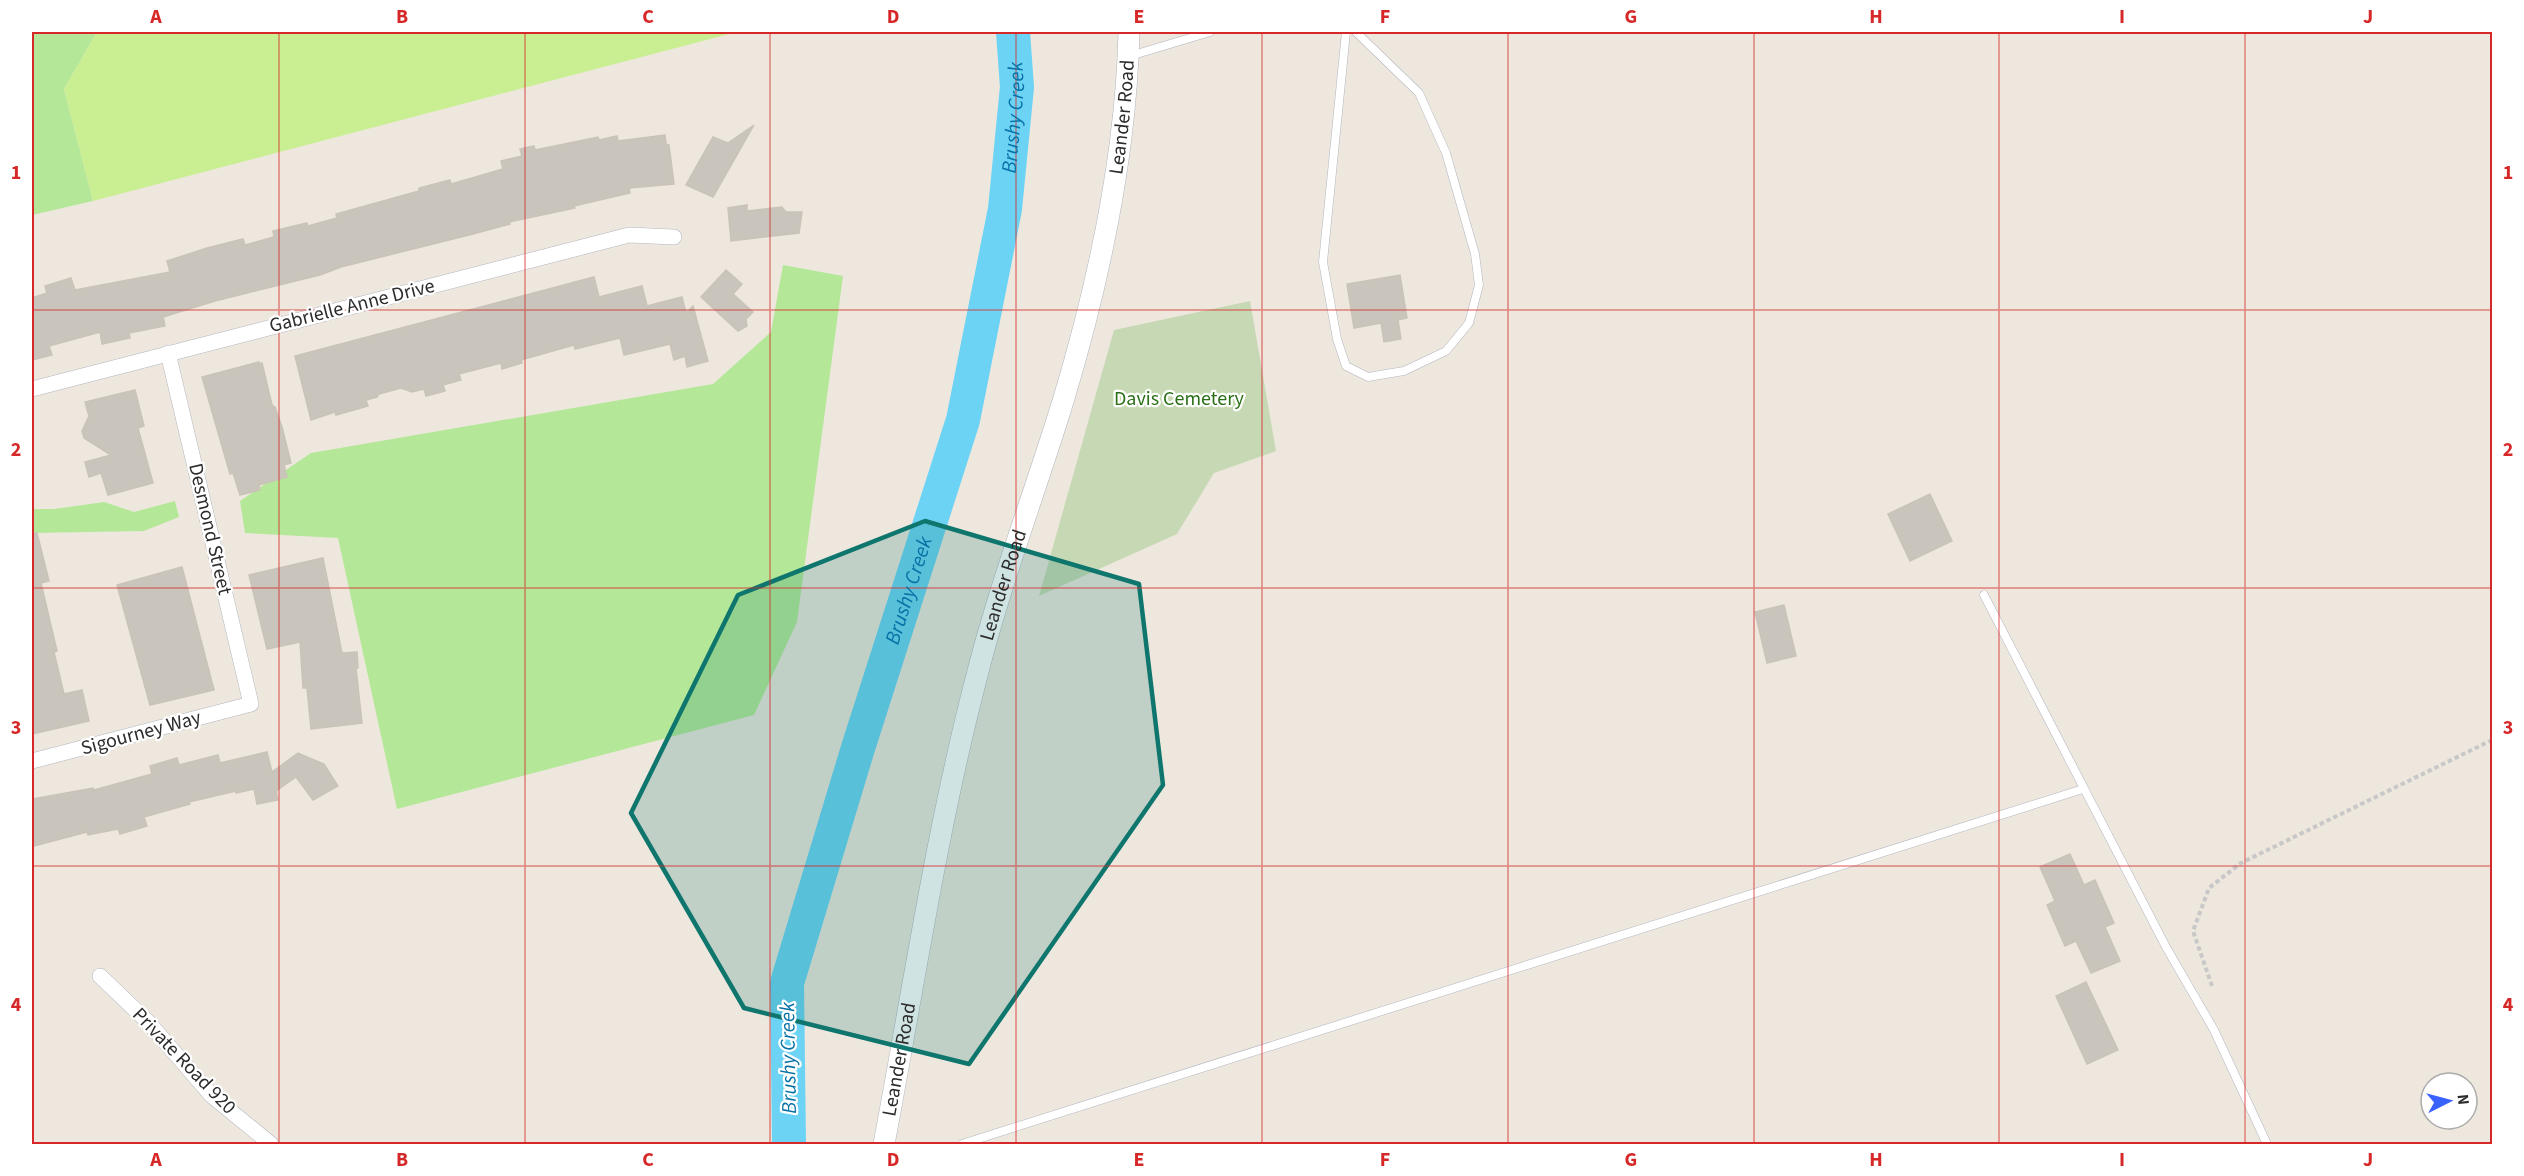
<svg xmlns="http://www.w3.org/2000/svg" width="2524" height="1176" font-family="'Source Sans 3',sans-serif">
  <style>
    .green { fill: #b4e898 }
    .cemetery { fill: #c7d9b4 }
    .pitch { fill: #caef93 }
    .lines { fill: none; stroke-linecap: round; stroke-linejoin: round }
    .river { stroke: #6cd3f5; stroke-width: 34 }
    .building { fill: #c9c5bc; stroke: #cac3b7; stroke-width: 1.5 }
    .service-casing { stroke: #b2b5c0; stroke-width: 9 }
    .minor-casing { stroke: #b2b5c0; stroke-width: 16 }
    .secondary-casing { stroke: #b2b5c0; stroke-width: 22 }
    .path { stroke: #c8c8c8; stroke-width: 4; stroke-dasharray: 4.5 3; stroke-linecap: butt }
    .service { stroke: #fff; stroke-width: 8 }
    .minor { stroke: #fff; stroke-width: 15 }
    .secondary { stroke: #fff; stroke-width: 21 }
    .marked { fill: #0f766e; fill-opacity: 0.2; stroke: #0f766e; stroke-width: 4.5; stroke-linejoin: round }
    .grid { fill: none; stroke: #d62828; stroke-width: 1.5; stroke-opacity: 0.55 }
    .labels { text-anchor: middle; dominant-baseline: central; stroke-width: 4.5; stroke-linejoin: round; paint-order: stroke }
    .street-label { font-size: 20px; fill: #2c2c2c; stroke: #fff }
    .park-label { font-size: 20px; fill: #2a6f17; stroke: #fff }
    .water-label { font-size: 21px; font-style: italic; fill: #0672a6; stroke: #fff }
    .neatline { fill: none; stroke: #d62828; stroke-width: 2 }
    .grid-label { font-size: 20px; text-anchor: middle; font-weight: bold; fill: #d62828 }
  </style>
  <rect width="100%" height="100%" fill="#eee7de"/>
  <!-- green -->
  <g class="green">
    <path d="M32,32H97L64,89L93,201L32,215Z"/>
    <path d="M783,265L843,276L797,622L754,715L397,809L338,538L245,533L240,501L311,453L713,384L771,332Z"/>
    <path d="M175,501L179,517L144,531L32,533V509H54L104,502L134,512Z"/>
  </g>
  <!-- cemetery -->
  <path class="cemetery" d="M1250,301L1276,451L1214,473L1177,534L1039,596L1114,330Z"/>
  <!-- pitch -->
  <path class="pitch" d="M97,32H737L93,201L64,89Z"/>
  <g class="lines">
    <!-- river -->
    <path class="river" id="s1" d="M789,1144L787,983L858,748L963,420L1005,209L1017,87L1013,32"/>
  </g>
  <!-- building -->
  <g class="building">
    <path d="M754,125L713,197L686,185L713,137L728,143Z"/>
    <path d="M665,135L666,144L669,145L674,184L629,188L630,193L574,206L575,208L509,222L510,224L473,234L341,267L320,275L215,301L163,317L165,326L129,333L130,338L102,344L100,332L49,346L52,355L32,360V298L47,293L45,286L71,278L75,290L170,272L167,261L207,248L243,239L245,245L274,237L273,231L307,223L308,226L337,218L336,214L419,191V188L450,180L451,184L503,169L501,161L522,156L520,149L534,146L535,150L598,137L599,140L617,136L618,141Z"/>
    <path d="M747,205V211L782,207L786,212H802L799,233L731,241L728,208Z"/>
    <path d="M726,270L742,284L733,294L753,312L746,319L747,326L738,331L701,297Z"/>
    <path d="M1400,275L1407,318L1398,320L1401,339L1384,342L1381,323L1354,328L1347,284Z"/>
    <path d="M594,277L599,297L642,286L647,306L682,297L686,313L693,306L708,361L687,367L685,356L674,360L670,344L624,355L620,338L575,349L574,345L521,360L522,363L502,369L501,363L459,374L461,380L443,385L445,391L426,396L424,389L412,392L401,388L379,394L377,397L366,400L368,406L336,415L335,412L311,420L295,356Z"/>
    <path d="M259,362V364L262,363L272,405L275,407L282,427L291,463L284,465L287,477L259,485L260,490L240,495L233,473L230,474L202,377Z"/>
    <path d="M135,390L144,426L138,428L153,483L108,495L101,473L89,477L85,462L111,455L84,438L82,431L89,416L85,402Z"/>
    <path d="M1930,494L1952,541L1910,561L1888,514Z"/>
    <path d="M37,533L49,581L41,583L57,651L54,652L64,694L82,690L89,721L32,734V534Z"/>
    <path d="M323,558L342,653L357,652L358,668H356L362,723L311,729L307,688H303L300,642L267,649L249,575Z"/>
    <path d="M182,567L214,690L150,705L117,585Z"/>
    <path d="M1784,605L1796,656L1767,663L1755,612Z"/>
    <path d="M267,752L272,772L298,753L324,764L338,786L313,800L296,777L276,791L278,800L257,804L254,789L236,793V791L189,802L190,804L144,817L147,826L120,834L118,829L88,835L87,832L34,846L32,799L93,788L94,790L152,774L150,766L177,758L179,765L218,755L220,763Z"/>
    <path d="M2070,854L2084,885L2095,880L2114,923L2105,927L2120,961L2091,973L2076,941L2065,946L2047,905L2055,901L2040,867Z"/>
    <path d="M2086,982L2118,1050L2087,1064L2056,996Z"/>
  </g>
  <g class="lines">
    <defs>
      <g id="service">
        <path d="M1346,32L1323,262L1337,339L1346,366L1368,377L1404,371L1446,351L1469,323L1479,285L1475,254L1446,153L1419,93L1356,32"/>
        <path d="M1130,56L1210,32"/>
        <path d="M1984,595L2166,947L2214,1030L2267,1144"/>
        <path d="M962,1144L2083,789"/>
      </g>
      <g id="minor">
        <path d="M32,389L629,235L674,237"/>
        <path d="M32,761L251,704L168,353"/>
        <path d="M100,976L149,1023L212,1096L271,1144"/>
      </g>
      <g id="secondary">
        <path id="s2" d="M884,1144C913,991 936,834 975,683C999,586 1035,493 1064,398C1100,278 1126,156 1129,32"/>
      </g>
    </defs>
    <!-- service casing -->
    <use href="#service" class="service-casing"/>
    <!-- minor casing -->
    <use href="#minor" class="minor-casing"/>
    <!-- secondary casing -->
    <use href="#secondary" class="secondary-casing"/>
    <!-- path -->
    <path class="path" d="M2212,986L2193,931L2209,888L2241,863L2492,740"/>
    <!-- service -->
    <use href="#service" class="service"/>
    <!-- minor -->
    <use href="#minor" class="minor"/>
    <!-- secondary -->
    <use href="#secondary" class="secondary"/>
  </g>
  <!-- marked area -->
  <path class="marked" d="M925,521L1139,584L1163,785L969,1064L744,1008L631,813L738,595Z"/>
  <!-- grid -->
  <path class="grid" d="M279,32V1144M525,32V1144M770,32V1144M1016,32V1144M1262,32V1144M1508,32V1144M1754,32V1144M1999,32V1144M2245,32V1144M32,310H2492M32,588H2492M32,866H2492"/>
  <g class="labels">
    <!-- street labels -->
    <g class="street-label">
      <text stroke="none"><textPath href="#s2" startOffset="1056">Leander Road</textPath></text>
      <text transform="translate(352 306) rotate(-14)">Gabrielle Anne Drive</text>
      <text transform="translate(210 529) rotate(77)">Desmond Street</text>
      <text stroke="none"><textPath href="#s2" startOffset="572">Leander Road</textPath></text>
      <text transform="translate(141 733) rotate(-15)">Sigourney Way</text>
      <text transform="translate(184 1061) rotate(46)">Private Road 920</text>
      <text stroke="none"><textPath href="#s2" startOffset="86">Leander Road</textPath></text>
    </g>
    <!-- park labels -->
    <g class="park-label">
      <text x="1179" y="399">Davis Cemetery</text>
    </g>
    <!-- water labels -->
    <g class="water-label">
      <text stroke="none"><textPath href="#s1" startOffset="1058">Brushy Creek</textPath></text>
      <text stroke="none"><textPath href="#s1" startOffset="572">Brushy Creek</textPath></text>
      <text transform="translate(788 1058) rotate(-91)">Brushy Creek</text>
    </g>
  </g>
  <!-- border -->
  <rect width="2524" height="1176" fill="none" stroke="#ffffff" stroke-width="66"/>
  <!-- north arrow -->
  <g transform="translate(2449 1101) rotate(84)"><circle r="28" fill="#ffffff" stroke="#ababab" stroke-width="1.5"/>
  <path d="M0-4.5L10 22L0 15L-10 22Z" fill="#3a62ff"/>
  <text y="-9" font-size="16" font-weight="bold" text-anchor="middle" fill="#2c2c2c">N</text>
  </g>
  <rect x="33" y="33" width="2458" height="1110" class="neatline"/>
  <g class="grid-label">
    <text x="156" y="23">A</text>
    <text x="402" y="23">B</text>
    <text x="648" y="23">C</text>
    <text x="893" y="23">D</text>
    <text x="1139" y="23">E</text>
    <text x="1385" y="23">F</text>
    <text x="1631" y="23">G</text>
    <text x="1876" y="23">H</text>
    <text x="2122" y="23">I</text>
    <text x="2368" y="23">J</text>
    <text x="16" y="179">1</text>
    <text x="2508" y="179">1</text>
    <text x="16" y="456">2</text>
    <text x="2508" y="456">2</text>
    <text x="16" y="734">3</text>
    <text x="2508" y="734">3</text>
    <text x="16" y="1011">4</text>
    <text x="2508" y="1011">4</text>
    <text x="156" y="1166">A</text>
    <text x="402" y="1166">B</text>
    <text x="648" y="1166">C</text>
    <text x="893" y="1166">D</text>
    <text x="1139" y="1166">E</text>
    <text x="1385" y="1166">F</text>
    <text x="1631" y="1166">G</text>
    <text x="1876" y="1166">H</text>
    <text x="2122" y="1166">I</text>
    <text x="2368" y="1166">J</text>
  </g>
</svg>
